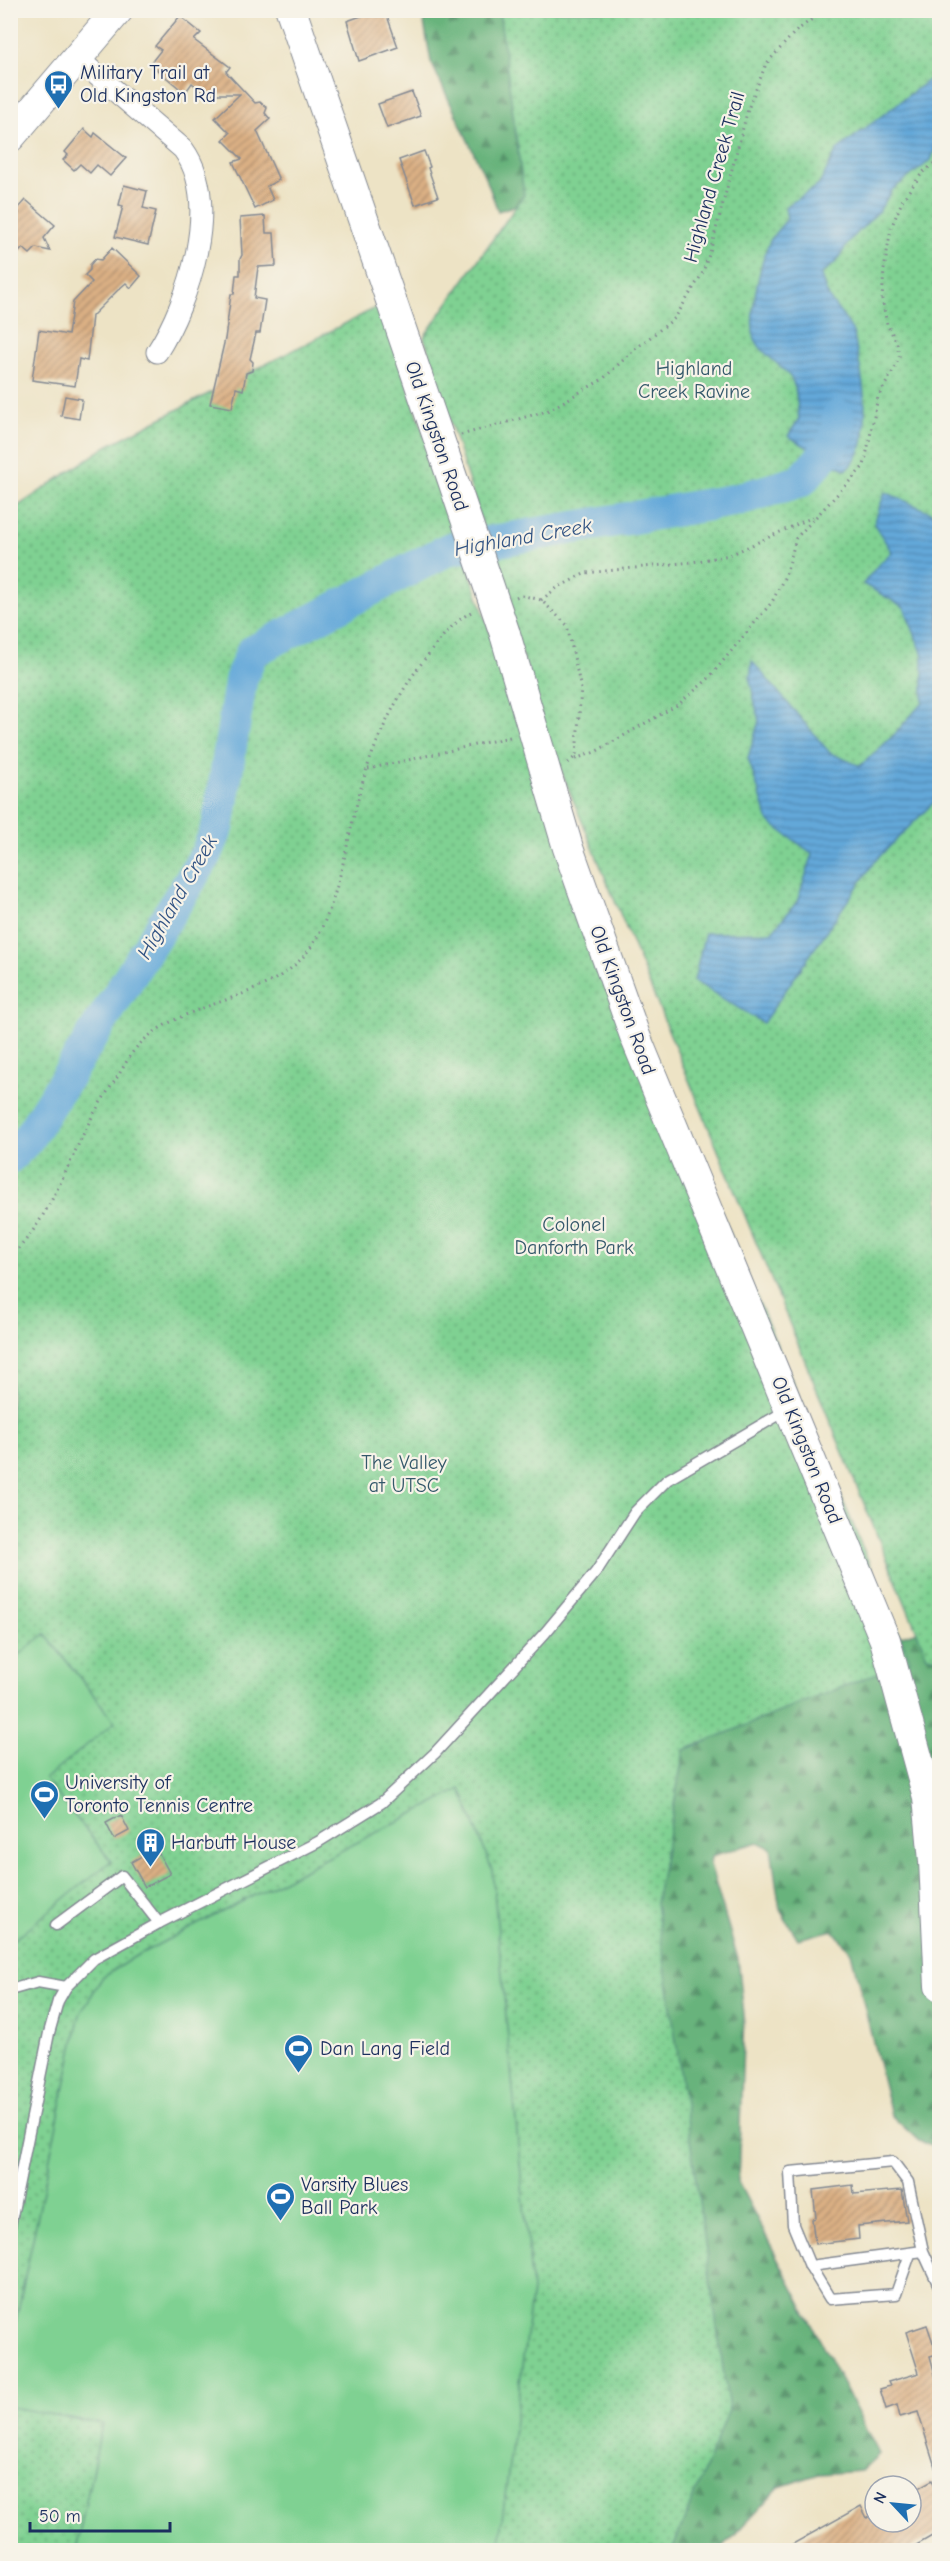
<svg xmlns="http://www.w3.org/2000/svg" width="950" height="2561" font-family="'Comic Neue',sans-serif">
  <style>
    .forest { fill: url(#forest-firs); stroke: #41716d; stroke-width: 1.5 }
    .park { fill: url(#park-dots); stroke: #4d8078; stroke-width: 1.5 }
    .pitch { fill: #7fd192; stroke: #4d8078; stroke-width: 1.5 }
    .water { fill: url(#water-rules); stroke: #3f6c9c; stroke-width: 1.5 }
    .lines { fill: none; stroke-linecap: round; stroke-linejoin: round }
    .river { stroke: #63a8d9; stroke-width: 33 }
    .building { fill: url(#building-hatch) }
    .lane-casing { stroke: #848992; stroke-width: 13 }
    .street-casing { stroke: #848992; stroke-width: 23 }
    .secondary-casing { stroke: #848992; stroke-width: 32 }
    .path { stroke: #848992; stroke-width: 3; stroke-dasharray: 1.5 4.5; stroke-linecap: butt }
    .lane { stroke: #fff; stroke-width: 10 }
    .street { stroke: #fff; stroke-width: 21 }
    .secondary { stroke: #fff; stroke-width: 30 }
    .secondary-bridge-casing { stroke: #848992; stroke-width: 32; stroke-linecap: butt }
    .secondary-bridge { stroke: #fff; stroke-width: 30 }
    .labels { text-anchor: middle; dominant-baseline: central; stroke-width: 4.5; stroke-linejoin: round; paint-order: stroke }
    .poi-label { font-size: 20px; fill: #1b2f5e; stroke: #f7f3e8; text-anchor: start }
    .street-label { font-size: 20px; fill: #1b2f5e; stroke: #f7f3e8 }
    .park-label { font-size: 20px; fill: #34586b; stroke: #f7f3e8 }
    .water-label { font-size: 21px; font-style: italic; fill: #315383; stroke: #f7f3e8 }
  </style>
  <defs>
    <pattern id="forest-firs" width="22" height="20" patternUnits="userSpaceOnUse" patternTransform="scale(1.5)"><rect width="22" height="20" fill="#67b37c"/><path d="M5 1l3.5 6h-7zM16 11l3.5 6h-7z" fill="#549269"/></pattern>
    <pattern id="park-dots" width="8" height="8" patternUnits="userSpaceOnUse" patternTransform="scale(1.5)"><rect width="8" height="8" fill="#7fd192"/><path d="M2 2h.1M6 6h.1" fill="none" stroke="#67aa7a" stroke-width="1.8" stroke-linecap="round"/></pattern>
    <pattern id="water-rules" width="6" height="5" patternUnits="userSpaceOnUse" patternTransform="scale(1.5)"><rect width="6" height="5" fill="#63a8d9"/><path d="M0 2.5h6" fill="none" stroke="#5189b3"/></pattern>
    <pattern id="building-hatch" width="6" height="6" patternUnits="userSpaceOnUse" patternTransform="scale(1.5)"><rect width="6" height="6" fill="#dbb084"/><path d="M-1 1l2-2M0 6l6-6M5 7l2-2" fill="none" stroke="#b1906f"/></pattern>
  </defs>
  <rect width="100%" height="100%" fill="#f7f3e8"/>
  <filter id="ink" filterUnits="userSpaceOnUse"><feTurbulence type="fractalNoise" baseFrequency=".0167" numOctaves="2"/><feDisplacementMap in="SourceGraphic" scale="12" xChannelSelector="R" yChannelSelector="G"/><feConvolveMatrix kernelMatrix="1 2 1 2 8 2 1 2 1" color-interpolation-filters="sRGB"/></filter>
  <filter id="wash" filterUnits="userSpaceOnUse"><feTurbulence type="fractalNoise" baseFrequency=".008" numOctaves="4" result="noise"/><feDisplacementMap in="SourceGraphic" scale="24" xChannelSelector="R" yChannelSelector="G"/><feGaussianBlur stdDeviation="1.35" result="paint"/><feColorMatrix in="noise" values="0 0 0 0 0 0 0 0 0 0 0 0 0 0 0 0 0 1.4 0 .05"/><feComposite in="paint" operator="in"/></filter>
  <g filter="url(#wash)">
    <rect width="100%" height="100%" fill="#ede3c5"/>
    <!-- forest -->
    <g class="forest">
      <path d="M422,11H679L590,182L498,211L487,181L431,62Z"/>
      <path d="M517,1591L874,1644L939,1625V2147L919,2141L891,2115L851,1952L833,1930L798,1939L780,1910L771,1848L758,1842L711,1856L710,1865L738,1959L744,2015L738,2182L879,2454L861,2471L819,2474L779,2487L720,2550H506Z"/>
    </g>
    <!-- park -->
    <g class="park">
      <path d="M499,11H939V1658L927,1656L550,744L424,337L524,195Z"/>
      <path d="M381,305L543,791L910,1660L684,1750L656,1903L729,2410L672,2550H11V511L107,446Z"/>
    </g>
    <!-- pitch -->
    <g class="pitch">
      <path d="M45,1634L115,1722L45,1779L111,1861L11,1942V1662Z"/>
      <path d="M461,1789L492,1870L532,2290L498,2550H76L102,2424L11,2407V2344L80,2014L102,1978L134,1957Z"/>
    </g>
    <!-- water -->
    <g class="water">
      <path d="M939,72V138L931,160L892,190L879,211L850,240L836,262L821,274C827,304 839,307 852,330C855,336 856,345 857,352C864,384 875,448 846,470L788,436L799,419C797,407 798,389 791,378C782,364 764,357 756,341C746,322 761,261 770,241C774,233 782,226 787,219L785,207L819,185L837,150Z"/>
      <path d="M885,492L939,516V797L875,861L763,1023L694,981L705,933L772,932L797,902L813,854L769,822L748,758L759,721L750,680L752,661L830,753L860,766L894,735L923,702V655L904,607L863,584L878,565L892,552L874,524Z"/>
    </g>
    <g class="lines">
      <!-- river -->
      <path class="river" d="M10,1157L27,1140L206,855L218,826L241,679L252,652L449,549L736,500L801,481L830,448L839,431L838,416"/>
    </g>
    <g id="blocks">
      <!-- building -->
      <g class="building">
        <path d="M378,10H385L398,47L359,61L347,21Z"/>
        <path d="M180,16L201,33L194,40L230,67L226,72L255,103L260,102L267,108L265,113L270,119L257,131L279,180L267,186L273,200L255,209L233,162L242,159L223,140L230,133L215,118L240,94H205L192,83L185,93L150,64L161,50L155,46Z"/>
        <path d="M412,92L421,116L387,128L378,104Z"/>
        <path d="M84,129L93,137L95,133L126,158L110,176L97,165L90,173L80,164L74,170L63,160L68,155L65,152Z"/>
        <path d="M424,151L430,167L428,168L438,197L415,205L399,160Z"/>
        <path d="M124,185L147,191L143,208L156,211L148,245L115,237L123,206L119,205Z"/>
        <path d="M26,200L55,225L44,238L50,251L36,248L30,254L23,248L10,261V223L19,213L16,211Z"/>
        <path d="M265,216L266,233H274L276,266L258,267L254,298L265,300L260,333H256L250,359L253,362L252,371L246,373L243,390L236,388L232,408L210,404L225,339L231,294H234L236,275H240V259L242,255L240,218Z"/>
        <path d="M112,248L141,276L131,288L126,283L119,289L92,316L87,361L79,359L75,386L32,380L39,330L68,335L73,302L92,282L85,275L90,270V265L95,259L101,260Z"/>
        <path d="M65,396L82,399L79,419L61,416Z"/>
        <path d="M121,1815L129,1831L114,1839L106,1823Z"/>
        <path d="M156,1848L170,1874L145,1887L131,1862Z"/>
        <path d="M853,2185L854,2194L902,2190L907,2221L858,2226L859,2239L815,2244L812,2219L816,2218L813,2190Z"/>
        <path d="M927,2325L937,2354L930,2356L939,2389V2470H936L918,2412L900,2417L897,2405L886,2409L880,2389L890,2386L888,2382L919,2373L906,2332Z"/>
        <path d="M932,2480L939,2493V2532L908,2550H782L861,2506L867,2518L875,2513V2522H911V2492Z"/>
      </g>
    </g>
  </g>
  <g filter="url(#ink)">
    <use href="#blocks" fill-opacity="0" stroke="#848992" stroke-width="1.5"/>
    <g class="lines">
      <defs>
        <g id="lane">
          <path d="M56,1925L122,1876L159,1923"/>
          <path d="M10,1990L38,1982L66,1987"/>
          <path d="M10,2226L49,2033L58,2001L66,1987L94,1959L159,1923L318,1842L381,1803L435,1753L545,1633L596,1572L635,1512L667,1480L787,1410"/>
          <path d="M923,2251L810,2266L793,2225L790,2172L893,2162L908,2182L923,2251L940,2288"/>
          <path d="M810,2266L830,2299L896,2294L910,2254"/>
        </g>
        <path id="street" d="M77,58L183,149C222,202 189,302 157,352"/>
        <g id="secondary">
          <path d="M291,10L443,451"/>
          <path d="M10,137L118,10"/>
          <path d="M505,634L568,848L635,1036L885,1640L928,1797L934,1861L940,1986"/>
        </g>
      </defs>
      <!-- lane casing -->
      <use href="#lane" class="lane-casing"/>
      <!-- street casing -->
      <use href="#street" class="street-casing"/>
      <!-- secondary casing -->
      <use href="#secondary" class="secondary-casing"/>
      <!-- path -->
      <g class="path">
        <path d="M461,435L547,411L603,379L635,349L675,318L702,274L710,252L748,109L766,64L795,32L824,10"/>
        <path d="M516,597L521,595L541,600L567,625L581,689L576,756L567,764"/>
        <path d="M541,600L557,588L586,573L692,562L730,555L813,517"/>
        <path d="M575,759L595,752L679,704L708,679L772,602L787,572L796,538L864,466L878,397L896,366L899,356L897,343L887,324L882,299L884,270L891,228L903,199L923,172L940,159"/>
        <path d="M368,769L510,737"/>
        <path d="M10,1258C52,1215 65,1168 92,1117C99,1104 108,1091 116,1079C123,1069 128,1057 136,1048C184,995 273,1006 313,944C340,900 347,837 361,788C374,741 398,692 428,655C442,637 453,622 473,611"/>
      </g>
      <!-- lane -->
      <use href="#lane" class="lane"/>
      <!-- street -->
      <use href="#street" class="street"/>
      <!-- secondary -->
      <use href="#secondary" class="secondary"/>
      <defs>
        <path id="secondary-bridge" d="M443,451L505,634"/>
      </defs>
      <!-- secondary-bridge casing -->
      <use href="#secondary-bridge" class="secondary-bridge-casing"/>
      <!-- secondary-bridge -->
      <use href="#secondary-bridge" class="secondary-bridge"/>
    </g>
  </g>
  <!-- icons -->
  <defs>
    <symbol id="bus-pin" viewBox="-11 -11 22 30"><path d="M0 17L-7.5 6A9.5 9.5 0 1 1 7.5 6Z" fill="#1f6fb2" stroke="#f7f3e8"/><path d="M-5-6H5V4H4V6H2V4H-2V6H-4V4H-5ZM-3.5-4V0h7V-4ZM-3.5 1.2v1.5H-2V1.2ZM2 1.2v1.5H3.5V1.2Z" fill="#fff"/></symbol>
    <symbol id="stadium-pin" viewBox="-11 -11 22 30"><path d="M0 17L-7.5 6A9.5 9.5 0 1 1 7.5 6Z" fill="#1f6fb2" stroke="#f7f3e8"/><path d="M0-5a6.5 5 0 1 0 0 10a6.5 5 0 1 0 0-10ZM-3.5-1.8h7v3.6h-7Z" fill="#fff"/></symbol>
    <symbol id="building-pin" viewBox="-11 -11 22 30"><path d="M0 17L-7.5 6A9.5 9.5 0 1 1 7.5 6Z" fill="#1f6fb2" stroke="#f7f3e8"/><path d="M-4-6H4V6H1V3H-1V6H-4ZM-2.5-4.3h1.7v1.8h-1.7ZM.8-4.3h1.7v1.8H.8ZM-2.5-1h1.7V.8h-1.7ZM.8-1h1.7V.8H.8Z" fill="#fff"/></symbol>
  </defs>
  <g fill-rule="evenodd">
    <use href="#bus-pin" x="42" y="68" width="33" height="45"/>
    <use href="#stadium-pin" x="28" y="1778" width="33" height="45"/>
    <use href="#building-pin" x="134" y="1826" width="33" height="45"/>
    <use href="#stadium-pin" x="282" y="2032" width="33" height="45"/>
    <use href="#stadium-pin" x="264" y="2180" width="33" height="45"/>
  </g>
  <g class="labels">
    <!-- poi labels -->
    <g class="poi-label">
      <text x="80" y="72">Military Trail at<tspan x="80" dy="23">Old Kingston Rd</tspan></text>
      <text x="65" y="1782">University of<tspan x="65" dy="23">Toronto Tennis Centre</tspan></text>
      <text x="171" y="1842">Harbutt House</text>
      <text x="320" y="2048">Dan Lang Field</text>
      <text x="301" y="2184">Varsity Blues<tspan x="301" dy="23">Ball Park</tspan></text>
    </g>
    <!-- street labels -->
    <g class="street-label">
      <text transform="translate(714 177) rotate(-74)">Highland Creek Trail</text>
      <text transform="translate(437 436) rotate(71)">Old Kingston Road</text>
      <text transform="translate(623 1000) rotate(70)">Old Kingston Road</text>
      <text transform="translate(807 1450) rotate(68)">Old Kingston Road</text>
    </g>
    <!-- park labels -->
    <g class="park-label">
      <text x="694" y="368">Highland<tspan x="694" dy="23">Creek Ravine</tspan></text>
      <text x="574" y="1224">Colonel<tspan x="574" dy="23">Danforth Park</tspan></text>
      <text x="404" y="1462">The Valley<tspan x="404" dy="23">at UTSC</tspan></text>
    </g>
    <!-- water labels -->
    <g class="water-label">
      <text transform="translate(523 537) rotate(-10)">Highland Creek</text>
      <text transform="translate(177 897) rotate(-60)">Highland Creek</text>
    </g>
  </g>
  <!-- margin -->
  <rect width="950" height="2561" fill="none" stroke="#f7f3e8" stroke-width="36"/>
  <!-- north arrow -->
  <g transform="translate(893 2504) rotate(296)"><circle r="28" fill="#f7f3e8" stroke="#9fa5b1" stroke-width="1.5"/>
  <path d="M0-4.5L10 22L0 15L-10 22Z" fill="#1f6fb2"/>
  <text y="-9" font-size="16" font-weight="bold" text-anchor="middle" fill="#1b2f5e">N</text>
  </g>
  <!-- scale -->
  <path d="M30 2522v9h140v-9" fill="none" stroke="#1b2f5e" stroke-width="3"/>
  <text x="39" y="2522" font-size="18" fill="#1b2f5e" stroke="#f7f3e8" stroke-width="4.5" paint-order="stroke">50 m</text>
</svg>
